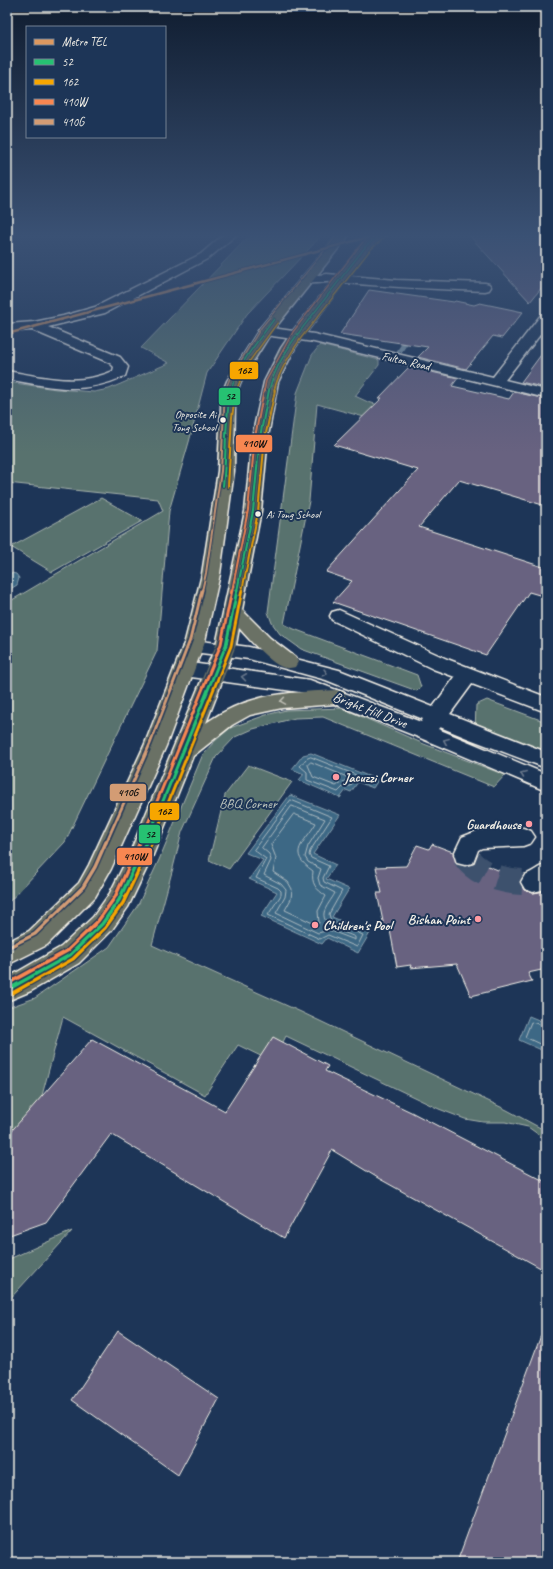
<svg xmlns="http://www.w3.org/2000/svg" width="553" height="1569" font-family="Caveat,sans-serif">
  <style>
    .green { fill: #59726e; stroke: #a6b2ab }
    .water { fill: #3e6885; stroke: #879fad }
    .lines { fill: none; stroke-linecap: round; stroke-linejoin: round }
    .shore { stroke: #abbac0; stroke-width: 1 }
    .stream { fill: #879fad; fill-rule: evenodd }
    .building { fill: #676280; stroke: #f4f1e8 }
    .minor-tunnel { stroke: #3d516d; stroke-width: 26; stroke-dasharray: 26 13; stroke-linecap: butt }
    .minor-casing { stroke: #f4f1e8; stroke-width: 3 }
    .major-casing { stroke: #f4f1e8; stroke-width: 3 }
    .minor { fill: #1d3557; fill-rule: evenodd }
    .major { fill: #6b7165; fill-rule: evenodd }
    .bus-1-far3-casing { stroke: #1d3557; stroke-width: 3 }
    .bus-1-far2-casing { stroke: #1d3557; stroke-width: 4 }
    .bus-1-far1-casing { stroke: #1d3557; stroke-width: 6 }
    .bus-1-casing { stroke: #1d3557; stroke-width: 6 }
    .bus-2-far3-casing { stroke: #1d3557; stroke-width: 3 }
    .bus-2-far2-casing { stroke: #1d3557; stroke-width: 4 }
    .bus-2-far1-casing { stroke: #1d3557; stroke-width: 6 }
    .bus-2-casing { stroke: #1d3557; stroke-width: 6 }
    .bus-3-far3-casing { stroke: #1d3557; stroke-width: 3 }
    .bus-3-far2-casing { stroke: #1d3557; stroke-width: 4 }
    .bus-3-far1-casing { stroke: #1d3557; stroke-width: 6 }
    .bus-3-casing { stroke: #1d3557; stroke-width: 6 }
    .bus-4-far3-casing { stroke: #1d3557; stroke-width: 3 }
    .bus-4-far2-casing { stroke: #1d3557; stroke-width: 4 }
    .bus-4-far1-casing { stroke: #1d3557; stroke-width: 6 }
    .bus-4-casing { stroke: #1d3557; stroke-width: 6 }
    .bus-1-far3 { stroke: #26c172; stroke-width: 1.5 }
    .bus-1-far2 { stroke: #26c172; stroke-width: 2 }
    .bus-1-far1 { stroke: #26c172; stroke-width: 3 }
    .bus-1 { stroke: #26c172; stroke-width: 3.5 }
    .bus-2-far3 { stroke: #f7a600; stroke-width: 1.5 }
    .bus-2-far2 { stroke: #f7a600; stroke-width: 2 }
    .bus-2-far1 { stroke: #f7a600; stroke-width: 3 }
    .bus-2 { stroke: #f7a600; stroke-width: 3.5 }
    .bus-3-far3 { stroke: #f88751; stroke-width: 1.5 }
    .bus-3-far2 { stroke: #f88751; stroke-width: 2 }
    .bus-3-far1 { stroke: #f88751; stroke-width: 3 }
    .bus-3 { stroke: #f88751; stroke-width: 3.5 }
    .bus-4-far3 { stroke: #d39c74; stroke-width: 1.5 }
    .bus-4-far2 { stroke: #d39c74; stroke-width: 2 }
    .bus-4-far1 { stroke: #d39c74; stroke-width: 3 }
    .bus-4 { stroke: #d39c74; stroke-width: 3.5 }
    .metro-1-casing { stroke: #1d3557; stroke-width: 4 }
    .metro-1 { stroke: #dc9860; stroke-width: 2.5 }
    .oneway { stroke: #68778a }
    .oneway2 { stroke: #bdbeb4 }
    .bus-dot { fill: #f4f1e8; stroke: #1d3557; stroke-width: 1.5 }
    .poi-dot { fill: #ff9aa2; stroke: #1d3557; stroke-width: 1.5 }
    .labels { text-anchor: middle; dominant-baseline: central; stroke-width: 4; stroke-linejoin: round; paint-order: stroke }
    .far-bus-label { font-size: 11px; fill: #f4f1e8; stroke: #1d3557; text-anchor: end }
    .far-street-label { font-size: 12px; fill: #f4f1e8; stroke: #1d3557 }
    .street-label { font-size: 14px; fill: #f4f1e8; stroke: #1d3557 }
    .poi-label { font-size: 14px; font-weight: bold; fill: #f4f1e8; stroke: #1d3557; text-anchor: start }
    .park-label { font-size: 14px; fill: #bec5bd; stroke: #1d3557 }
    .line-badge { stroke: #1d3557; stroke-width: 1.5 }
    .pale-badge-label { font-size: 11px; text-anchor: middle; font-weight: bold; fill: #111 }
  </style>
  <rect width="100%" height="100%" fill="#1d3557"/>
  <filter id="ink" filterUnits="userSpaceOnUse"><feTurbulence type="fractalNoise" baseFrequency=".025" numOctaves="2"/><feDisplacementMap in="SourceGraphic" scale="8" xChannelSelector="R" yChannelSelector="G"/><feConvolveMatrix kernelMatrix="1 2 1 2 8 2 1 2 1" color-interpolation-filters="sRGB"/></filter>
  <g filter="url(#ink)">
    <!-- green -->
    <g class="green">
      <path d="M251,234H323L247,314L207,373L189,442L169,511L157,651L65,842L7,904V603L163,511L158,499L7,483V382L56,389L94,392L109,389L169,363L141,348Z"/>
      <path d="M320,345L379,360V365L355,396L368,402L512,442L546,467L317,404L309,501L284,624L294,629L417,675L421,687L417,691L301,649L280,634L272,623L268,612L297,393L312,355Z"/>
      <path d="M101,498L142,521L52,572L11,547Z"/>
      <path d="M487,700L546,722V758L475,731L476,705Z"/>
      <path d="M342,708L424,744L505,775L494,787L323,717L295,718L253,729L235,737L216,757L182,832L173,868L152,945L301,1012L507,1110L546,1131V1140L528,1127L505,1122H483L465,1119L439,1109L286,1036L273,1062L238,1045L205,1095L63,1017L17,1189L7,1188V1008L35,998L109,947L138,905L159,860L203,754L215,741L230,728L266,715L286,710Z"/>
      <path d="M248,765L292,782L229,869L209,860L225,795Z"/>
      <path d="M72,1231L7,1302V1260Z"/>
    </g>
    <!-- water -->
    <g class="water">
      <path d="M7,572L16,574L19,578L17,585L7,591Z"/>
      <path d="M311,753L378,780L373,788L358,782L351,792L346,790L340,798L299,780L304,774L292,769L303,755Z"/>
      <path d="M290,795L340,815L313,854L336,865L326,879L349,889L332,917L370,933L358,953L327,938L322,944L261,916L277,892L249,879L263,860L246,853Z"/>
      <path d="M529,1016L546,1023V1052L519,1040Z"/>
    </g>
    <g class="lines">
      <!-- shore -->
      <g class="shore">
        <path d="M311,757L356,775L357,778L350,786H344L338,792L307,780V772L300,766L306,759Z"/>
        <path d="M311,762L347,777L348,779L336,786L313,777L308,765Z"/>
        <path d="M291,800L332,817L310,851L309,855L311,858L329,866L323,878L324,882L342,891L329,914L331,921L363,935L357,947L328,935L320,939L268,915L281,895V891L278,888L256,878L266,859L254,850Z"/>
        <path d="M292,806L325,819L308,846L305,857L308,862L321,869L318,878L320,885L335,893C332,899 325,907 324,913C322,927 345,932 355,937V940L329,930L318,933L276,913L285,897L286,890L281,884L264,875L271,860L269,854L262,848Z"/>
        <path d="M294,814L316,823C304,844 286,852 313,871C311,884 316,889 326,896L318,911L319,923L317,925L285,910L291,899L292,889L288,882L273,872L276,858L271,845Z"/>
        <path d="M546,1026L531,1022L525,1037L546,1047"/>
      </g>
      <!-- stream -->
      <path class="stream" d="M411,332L414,334L402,352L397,353L396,352L408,334Z"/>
    </g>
    <!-- building -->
    <g class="building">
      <path d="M468,234H534L546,245V282L530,302Z"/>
      <path d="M369,290L454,302L455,301L474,305L480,303L523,312L502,338L493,336L466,369L418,357L428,347L340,334Z"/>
      <path d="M546,348V388L521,382Z"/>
      <path d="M409,367L458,378L452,386L509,399L514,392L546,399V506L459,480L419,527L546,568V597L529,592L486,655L333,602L352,581L326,572L418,470L334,445L382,398H379Z"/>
      <path d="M432,844L453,852L457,864L465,866L473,864L475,861L521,879L520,883L524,890L533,893L546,891V969L528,973L532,981L471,996L457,964L410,968L411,965L397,967L389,925L384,926L377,893H382L376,867L406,866L417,845L429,849Z"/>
      <path d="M273,1037L328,1066L325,1071L411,1112L546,1182V1271L378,1178L332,1150L284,1238L111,1134L46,1222L7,1236V1136L92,1039L225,1111Z"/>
      <path d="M543,1330H546V1562H457Z"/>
      <path d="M118,1331L219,1399L178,1475L72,1400Z"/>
    </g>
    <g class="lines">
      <!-- minor-tunnel -->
      <path class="minor-tunnel" d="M465,856C479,877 509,883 533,882"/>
      <defs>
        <g id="minor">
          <path d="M224,234H237L209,258L105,313L48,327L120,357L128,367L125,376C81,396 52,387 7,379V371C44,377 77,387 113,371L114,367L110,363L32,330L7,332V324L34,322L63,316L95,307L201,254Z"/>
          <path d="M327,274L396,280L485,283L489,284L491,287L489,290L485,291C435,289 385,287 335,282C324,281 312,285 302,283L300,280L302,277Z"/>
          <path d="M546,314V327L505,380L546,390V398L314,342L265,335L260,334L258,331L260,328L265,327L314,334L493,377L541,315Z"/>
          <path d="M339,610L447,659L546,697V712L472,684L450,714L546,752V768L467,738L440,727L438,729L546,774V791L418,737L307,693L184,676L177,674L174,669L177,664L184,662L310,680L421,722L423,719L326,680L249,659L193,652L186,650L183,646L186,642L193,640L249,647L339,670L433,707L455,677L433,669L332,620L330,616L332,612Z"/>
          <path d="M497,828H523L531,831L535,837L531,843L523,846L482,848L478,850L473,863L465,865L457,863L454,854L462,837L477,831Z"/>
          <path d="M546,864V889L533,892L525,889L521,882L525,875C533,872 538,867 546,864Z"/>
        </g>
        <g id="major">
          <path d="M338,234H350L271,333L241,381L237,391L235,405L234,471L220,574L205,641L166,746L111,869L95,897L47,945L7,965V942L29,931L79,883L89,865L144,746L185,641L202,574L218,471L221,405L223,391L227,381L260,328Z"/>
          <path d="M374,234H387L370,248L302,338L295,348L278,382L268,437L261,511L242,610L270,638L295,657L298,662L295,667C290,668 287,669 282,667C269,662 249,639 239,628L236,645L206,723C248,693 286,693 336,690L343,692L346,697L343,702L336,704L282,708L250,715L232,725L193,756L153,855L128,907L111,931L79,963L31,991L7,1001V978L61,947L93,917L110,893L129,855L216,645L245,511L252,437L264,382L281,348L292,332L362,244Z"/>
        </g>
      </defs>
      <!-- minor casing -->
      <use href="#minor" class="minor-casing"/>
      <!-- major casing -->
      <use href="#major" class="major-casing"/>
      <!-- minor -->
      <use href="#minor" class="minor"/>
      <!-- major -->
      <use href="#major" class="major"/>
      <defs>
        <g id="bus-1-far3">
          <path d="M231,391C236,366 259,340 274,319"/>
          <path d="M269,391C273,371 285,352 297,335L366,246L381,234"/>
        </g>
        <g id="bus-1-far2">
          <path d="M223,486C227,454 224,422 231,390"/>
          <path d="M237,591L253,511L260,437L269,390"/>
        </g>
        <path id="bus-1-far1" d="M146,843L226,645L237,590"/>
        <path id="bus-1" d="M7,990L70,955L102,924L119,900L146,842"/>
        <g id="bus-2-far3">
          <path d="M236,391L246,366L278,322"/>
          <path d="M274,391C278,373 290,354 301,338L370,250L384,238"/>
        </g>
        <g id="bus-2-far2">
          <path d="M228,487L232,417L236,390"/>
          <path d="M242,591L258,512L265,438L275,390"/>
        </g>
        <path id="bus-2-far1" d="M152,843L231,646L242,590"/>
        <path id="bus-2" d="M9,995L73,959L105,928L123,903L152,842"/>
        <path id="bus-3-far3" d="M264,391L266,381L293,332L362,243L373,234"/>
        <path id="bus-3-far2" d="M232,591L248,510L255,437L264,390"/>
        <path id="bus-3-far1" d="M140,843L221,644L232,590"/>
        <path id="bus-3" d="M7,984L67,951L98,921L115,897L140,842"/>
        <path id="bus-4-far3" d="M225,391L230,378L261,328L338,234"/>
        <path id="bus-4-far2" d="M202,591L206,573L221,471L225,390"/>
        <path id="bus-4-far1" d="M106,843L150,744L190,640L202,590"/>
        <path id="bus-4" d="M7,948L35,934L83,887L95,867L106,842"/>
      </defs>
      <!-- bus-1-far3 casing -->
      <use href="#bus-1-far3" class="bus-1-far3-casing"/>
      <!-- bus-1-far2 casing -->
      <use href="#bus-1-far2" class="bus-1-far2-casing"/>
      <!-- bus-1-far1 casing -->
      <use href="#bus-1-far1" class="bus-1-far1-casing"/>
      <!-- bus-1 casing -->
      <use href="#bus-1" class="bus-1-casing"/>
      <!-- bus-2-far3 casing -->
      <use href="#bus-2-far3" class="bus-2-far3-casing"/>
      <!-- bus-2-far2 casing -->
      <use href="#bus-2-far2" class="bus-2-far2-casing"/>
      <!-- bus-2-far1 casing -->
      <use href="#bus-2-far1" class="bus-2-far1-casing"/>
      <!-- bus-2 casing -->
      <use href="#bus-2" class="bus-2-casing"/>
      <!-- bus-3-far3 casing -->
      <use href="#bus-3-far3" class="bus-3-far3-casing"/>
      <!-- bus-3-far2 casing -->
      <use href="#bus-3-far2" class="bus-3-far2-casing"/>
      <!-- bus-3-far1 casing -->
      <use href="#bus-3-far1" class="bus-3-far1-casing"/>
      <!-- bus-3 casing -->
      <use href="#bus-3" class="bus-3-casing"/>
      <!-- bus-4-far3 casing -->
      <use href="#bus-4-far3" class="bus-4-far3-casing"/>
      <!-- bus-4-far2 casing -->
      <use href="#bus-4-far2" class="bus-4-far2-casing"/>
      <!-- bus-4-far1 casing -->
      <use href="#bus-4-far1" class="bus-4-far1-casing"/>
      <!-- bus-4 casing -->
      <use href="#bus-4" class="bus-4-casing"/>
      <!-- bus-1-far3 -->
      <use href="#bus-1-far3" class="bus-1-far3"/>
      <!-- bus-1-far2 -->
      <use href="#bus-1-far2" class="bus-1-far2"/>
      <!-- bus-1-far1 -->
      <use href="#bus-1-far1" class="bus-1-far1"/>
      <!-- bus-1 -->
      <use href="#bus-1" class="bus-1"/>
      <!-- bus-2-far3 -->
      <use href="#bus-2-far3" class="bus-2-far3"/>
      <!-- bus-2-far2 -->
      <use href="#bus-2-far2" class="bus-2-far2"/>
      <!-- bus-2-far1 -->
      <use href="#bus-2-far1" class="bus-2-far1"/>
      <!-- bus-2 -->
      <use href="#bus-2" class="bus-2"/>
      <!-- bus-3-far3 -->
      <use href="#bus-3-far3" class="bus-3-far3"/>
      <!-- bus-3-far2 -->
      <use href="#bus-3-far2" class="bus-3-far2"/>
      <!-- bus-3-far1 -->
      <use href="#bus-3-far1" class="bus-3-far1"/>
      <!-- bus-3 -->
      <use href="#bus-3" class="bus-3"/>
      <!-- bus-4-far3 -->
      <use href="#bus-4-far3" class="bus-4-far3"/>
      <!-- bus-4-far2 -->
      <use href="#bus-4-far2" class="bus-4-far2"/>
      <!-- bus-4-far1 -->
      <use href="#bus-4-far1" class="bus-4-far1"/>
      <!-- bus-4 -->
      <use href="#bus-4" class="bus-4"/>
      <defs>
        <path id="metro-1" d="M7,334L380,234"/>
      </defs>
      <!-- metro-1 casing -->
      <use href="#metro-1" class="metro-1-casing"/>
      <!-- metro-1 -->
      <use href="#metro-1" class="metro-1"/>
    </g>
    <!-- one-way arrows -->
    <defs><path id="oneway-chevron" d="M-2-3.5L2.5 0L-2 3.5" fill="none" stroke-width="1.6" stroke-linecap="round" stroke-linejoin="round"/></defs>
    <g class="oneway">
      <use href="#oneway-chevron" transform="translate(325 673) rotate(16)"/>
      <use href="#oneway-chevron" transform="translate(244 677) rotate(-172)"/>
      <use href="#oneway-chevron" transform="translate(446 741) rotate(-157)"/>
      <use href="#oneway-chevron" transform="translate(523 774) rotate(-157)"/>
    </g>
    <use class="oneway2" href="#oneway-chevron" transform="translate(283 701) rotate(171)"/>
  </g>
  <!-- sky -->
  <linearGradient id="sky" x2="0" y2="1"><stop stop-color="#101d30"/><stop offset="0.52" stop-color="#3a5174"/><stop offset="1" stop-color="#3a5174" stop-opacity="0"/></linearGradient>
  <rect width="553" height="453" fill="url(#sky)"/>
  <!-- markers -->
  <g class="bus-dot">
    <circle cx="223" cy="420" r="3.5"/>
    <circle cx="258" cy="514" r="3.5"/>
  </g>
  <g class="poi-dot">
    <circle cx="336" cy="777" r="4"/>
    <circle cx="529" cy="824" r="4"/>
    <circle cx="478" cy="919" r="4"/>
    <circle cx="315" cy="925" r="4"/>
  </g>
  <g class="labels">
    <!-- far-bus labels -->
    <g class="far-bus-label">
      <text x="216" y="414">Opposite Ai<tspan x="216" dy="13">Tong School</tspan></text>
      <text x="266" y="514" text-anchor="start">Ai Tong School</text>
    </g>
    <!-- far-street labels -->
    <g class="far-street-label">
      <text transform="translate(406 361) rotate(13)">Fulton Road</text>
    </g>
    <!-- street labels -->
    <g class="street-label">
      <text transform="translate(370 710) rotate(21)">Bright Hill Drive</text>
    </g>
    <!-- poi labels -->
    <g class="poi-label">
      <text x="344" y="777">Jacuzzi Corner</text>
      <text x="521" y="824" text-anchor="end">Guardhouse</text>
      <text x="470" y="919" text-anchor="end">Bishan Point</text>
      <text x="323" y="925">Children's Pool</text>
    </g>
    <!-- park labels -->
    <g class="park-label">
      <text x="248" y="803">BBQ Corner</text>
    </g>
  </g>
  <g class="line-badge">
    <rect x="229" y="361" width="30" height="19" rx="4" fill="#f7a600"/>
    <rect x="218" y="387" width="23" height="19" rx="4" fill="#26c172"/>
    <rect x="235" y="434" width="38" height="19" rx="4" fill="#f88751"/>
    <rect x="109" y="783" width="38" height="19" rx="4" fill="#d39c74"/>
    <rect x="149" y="802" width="31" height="19" rx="4" fill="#f7a600"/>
    <rect x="138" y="824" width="23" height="20" rx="4" fill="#26c172"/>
    <rect x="116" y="847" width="37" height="19" rx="4" fill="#f88751"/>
  </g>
  <g class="pale-badge-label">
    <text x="244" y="374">162</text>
    <text x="230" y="400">52</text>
    <text x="254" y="447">410W</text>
    <text x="128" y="796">410G</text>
    <text x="164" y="815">162</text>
    <text x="150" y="838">52</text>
    <text x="135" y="860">410W</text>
  </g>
  <!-- margin -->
  <rect width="553" height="1569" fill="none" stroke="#1d3557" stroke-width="24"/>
  <rect x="12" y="12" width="529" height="1545" fill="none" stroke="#f4f1e8" stroke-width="1.5" filter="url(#ink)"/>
  <!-- legend -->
  <rect x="26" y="26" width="140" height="112" fill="#1d3557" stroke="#738091"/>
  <rect x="34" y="39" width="20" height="6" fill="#dc9860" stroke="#738091"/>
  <text x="62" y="46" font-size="12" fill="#f4f1e8">Metro TEL</text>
  <rect x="34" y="59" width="20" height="6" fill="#26c172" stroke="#738091"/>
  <text x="62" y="66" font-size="12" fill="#f4f1e8">52</text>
  <rect x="34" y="79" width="20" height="6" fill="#f7a600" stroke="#738091"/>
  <text x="62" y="86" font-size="12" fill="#f4f1e8">162</text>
  <rect x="34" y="99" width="20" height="6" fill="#f88751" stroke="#738091"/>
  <text x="62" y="106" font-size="12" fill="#f4f1e8">410W</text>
  <rect x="34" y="119" width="20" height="6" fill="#d39c74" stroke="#738091"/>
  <text x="62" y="126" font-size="12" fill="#f4f1e8">410G</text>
</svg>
